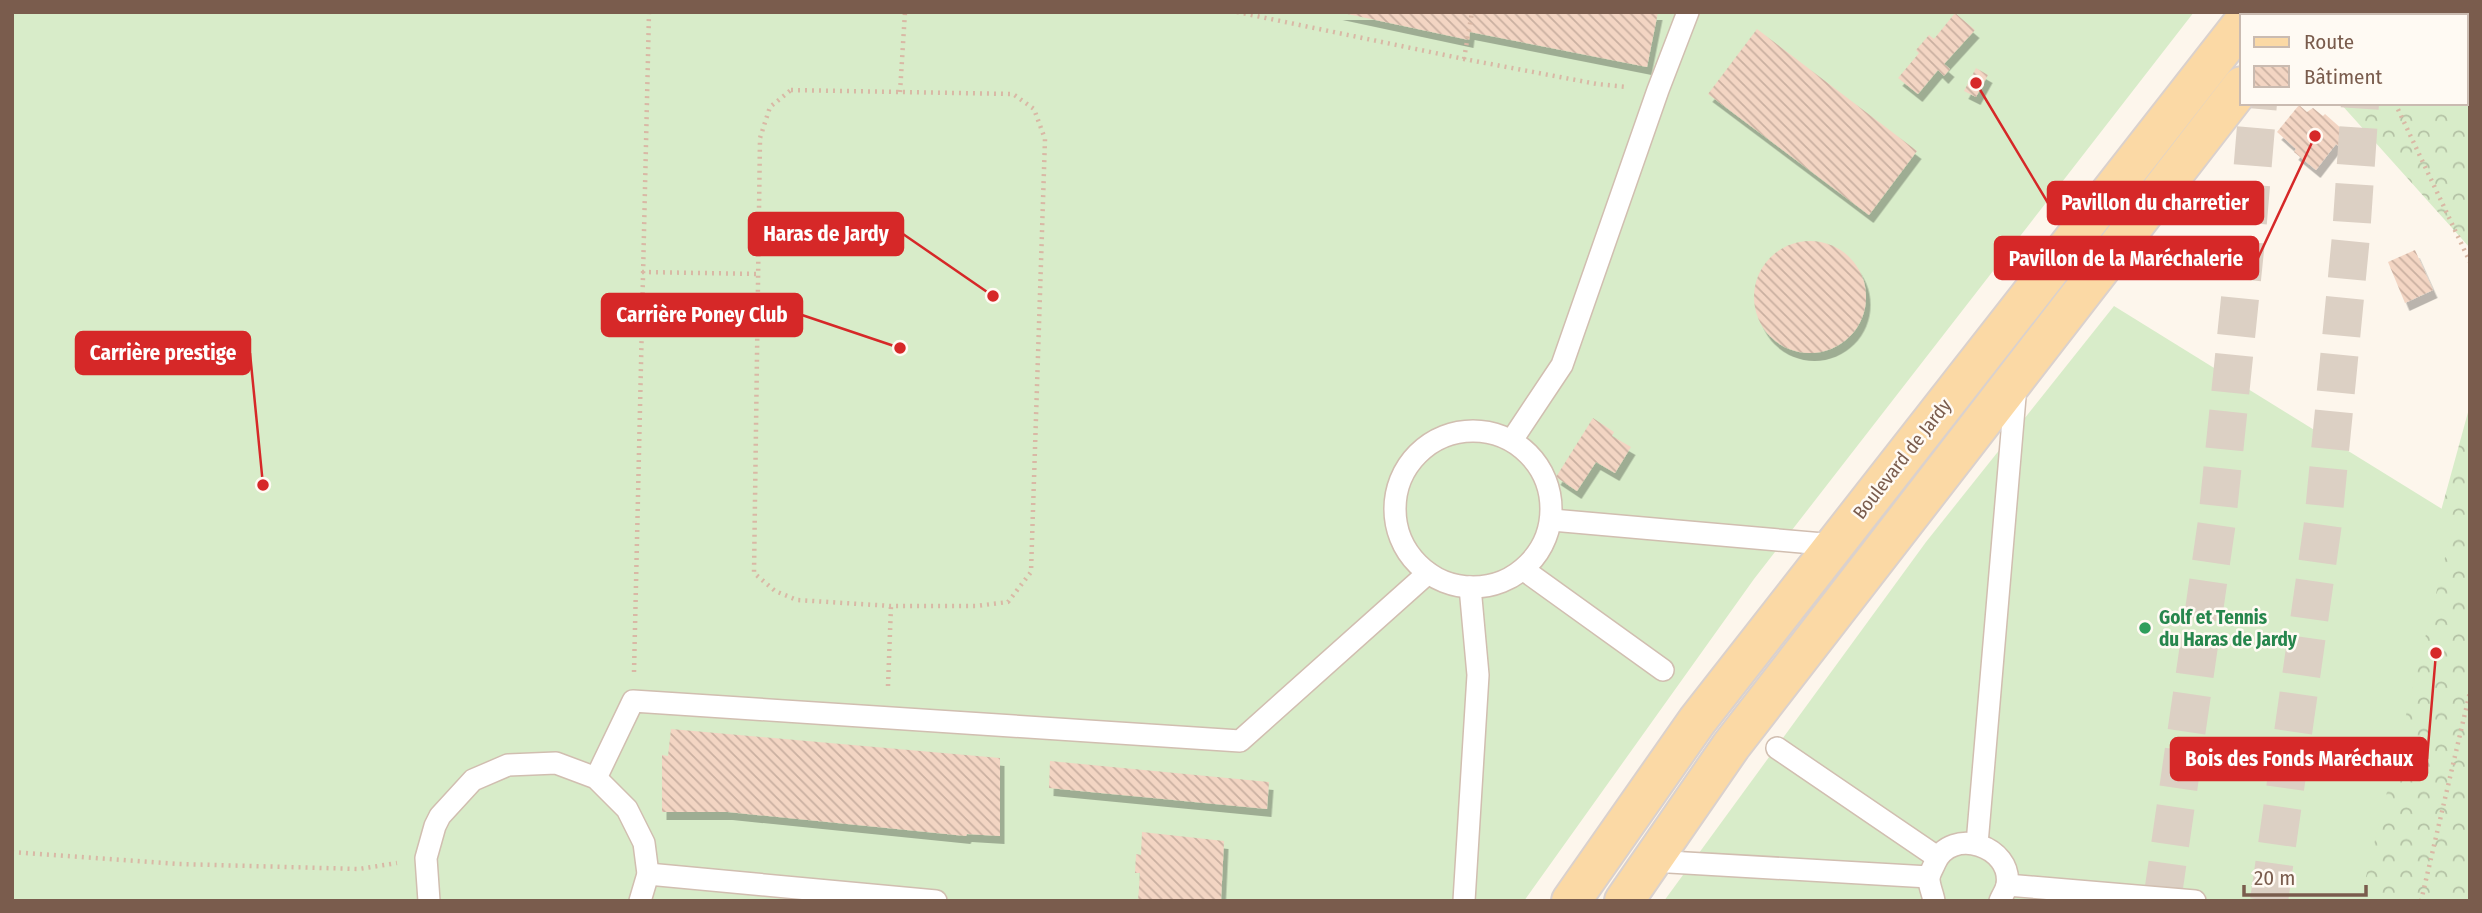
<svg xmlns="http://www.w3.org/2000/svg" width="2482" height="913" font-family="'Fira Sans Condensed',sans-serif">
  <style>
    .forest { fill: url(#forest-crowns) }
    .pitch { fill: #d8ecc9 }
    .building { fill: url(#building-back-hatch); filter: url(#shadow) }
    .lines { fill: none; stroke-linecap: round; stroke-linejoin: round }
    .highway-tunnel { stroke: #dcd0c4; stroke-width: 38; stroke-dasharray: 38 19; stroke-linecap: butt }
    .lane-casing { stroke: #d1beb0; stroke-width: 24 }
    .primary-casing { stroke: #dad1cd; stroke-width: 42 }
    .path { stroke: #d9b8a5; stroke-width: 4.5; stroke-dasharray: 2 5; stroke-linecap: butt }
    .lane { stroke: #fff; stroke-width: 21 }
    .primary { stroke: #fbd9a5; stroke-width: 38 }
    .leisure-dot { fill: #2e9e5b; stroke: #fffaf3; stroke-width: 2.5 }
    .labels { text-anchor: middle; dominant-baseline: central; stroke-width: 5; stroke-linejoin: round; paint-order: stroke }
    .street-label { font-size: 19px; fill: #7a5c4d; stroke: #fffaf3 }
    .leisure-label { font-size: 19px; font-weight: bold; fill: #27864d; stroke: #fffaf3; text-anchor: start }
    .leader { fill: none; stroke: #d62828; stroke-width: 2.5 }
    .callout-dot { fill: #d62828; stroke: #fffaf3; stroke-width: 2.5 }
    .callout { fill: #d62828; stroke: #d62828; stroke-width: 2.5 }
    .callout-label { font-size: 21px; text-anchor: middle; font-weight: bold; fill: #fff }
  </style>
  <defs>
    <pattern id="forest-crowns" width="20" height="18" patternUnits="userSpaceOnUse" patternTransform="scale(1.75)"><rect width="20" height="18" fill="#d8ecc9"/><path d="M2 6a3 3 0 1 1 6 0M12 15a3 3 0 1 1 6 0" fill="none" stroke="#b4c2a5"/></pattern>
    <pattern id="building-back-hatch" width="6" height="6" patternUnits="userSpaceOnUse" patternTransform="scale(1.75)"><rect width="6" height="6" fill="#f3d5c3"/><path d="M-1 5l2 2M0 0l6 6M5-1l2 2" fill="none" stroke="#cab0a1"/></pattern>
    <filter id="shadow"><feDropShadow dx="4.5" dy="8" stdDeviation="0" flood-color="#0004"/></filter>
  </defs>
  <rect width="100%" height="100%" fill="#fdf6ec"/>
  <!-- forest -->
  <g class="forest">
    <path d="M2325,12H2470V248L2340,103H2466V16H2322Z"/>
    <path d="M2470,405V901H2334Z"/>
  </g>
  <!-- pitch -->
  <g class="pitch">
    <path d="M12,12H2194L1754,579L1524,901H12Z"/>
    <path d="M2114,306L2455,517L2360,901H1664L1926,542Z"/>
  </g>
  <!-- building -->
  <g class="building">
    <path d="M1338,12H1658L1647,67L1470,32L1469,40Z"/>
    <path d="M1955,13L1975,30L1944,64L1950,69L1944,76L1938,70L1918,94L1898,78L1919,53L1916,50L1929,35L1934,39Z"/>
    <path d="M1757,29L1917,151L1869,215L1708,94Z"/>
    <path d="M1976,68L1988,75L1976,97L1964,91Z"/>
    <path d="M2299,105L2307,112L2313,108L2323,116L2325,114L2352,138V142L2347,149L2343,150L2336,144L2316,170L2294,152L2296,149L2277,132Z"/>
    <circle cx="1810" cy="297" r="56"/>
    <path d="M2415,250L2433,290L2405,303L2388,262Z"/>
    <path d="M1593,418L1614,432L1612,436L1631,447L1615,473L1596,462L1577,491L1556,477Z"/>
    <path d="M671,729L1000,758V836L967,834L966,836L728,812H662V755L668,756Z"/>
    <path d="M1050,761L1269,782L1267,809L1049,788Z"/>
    <path d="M1142,832L1224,841L1221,901H1138L1140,873H1135L1136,854L1141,855Z"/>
  </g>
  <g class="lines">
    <!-- highway-tunnel -->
    <g class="highway-tunnel">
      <path d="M2265,16L2266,12"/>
      <path d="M2365,16L2366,12"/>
      <path d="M2162,901L2217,521L2248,221L2258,103"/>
      <path d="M2269,901L2323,523L2351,236L2360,103"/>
    </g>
    <defs>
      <g id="lane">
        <circle cx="1473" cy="509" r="78"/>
        <path d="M1512,440L1562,365L1658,90L1688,12"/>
        <path d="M1552,520L1835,545"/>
        <path d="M1524,570L1663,670"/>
        <path d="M1777,748L1937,857"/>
        <path d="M596,778L633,701L1240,741L1428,573"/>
        <path d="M1977,844L2016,385"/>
        <path d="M1652,861L1929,877"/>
        <path d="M648,874L936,901"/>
        <path d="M2007,885L2195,901"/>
        <path d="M429,901L426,858L435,826L440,816L473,780L508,765L556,763L596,778L627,809L644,843L648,874L640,901"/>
        <path d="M1464,901L1478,675L1470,587"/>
        <path d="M1934,901C1933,894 1929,886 1929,879C1929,874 1933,868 1935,863C1951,826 2013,846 2007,885C2006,890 2002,896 2000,901"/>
      </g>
      <g id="primary">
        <path d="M2296,16L2299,12"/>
        <path d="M1571,901L1697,721L2242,24"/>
        <path d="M1624,901L1731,746L2242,86"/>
      </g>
    </defs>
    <!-- lane casing -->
    <use href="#lane" class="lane-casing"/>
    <!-- primary casing -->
    <use href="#primary" class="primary-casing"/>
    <!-- path -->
    <g class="path">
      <path d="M1237,12L1464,59L1597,84L1627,87"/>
      <path d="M2352,12L2354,16"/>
      <path d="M1464,59L1472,12"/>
      <path d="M791,90L1013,94L1034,109L1045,139L1031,572L1008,602L976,606H891L797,600L775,591L754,573L760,138L770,107Z"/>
      <path d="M900,92L905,12"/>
      <path d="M2395,103L2470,262"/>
      <path d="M642,272L758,274"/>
      <path d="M634,672L649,12"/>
      <path d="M888,686L891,606"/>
      <path d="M12,852L179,864L359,869L397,863"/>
      <path d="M2421,901L2470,692"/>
    </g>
    <!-- lane -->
    <use href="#lane" class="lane"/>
    <!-- primary -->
    <use href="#primary" class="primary"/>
  </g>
  <!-- markers -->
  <circle class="leisure-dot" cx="2145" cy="628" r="7"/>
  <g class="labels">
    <!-- street labels -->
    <g class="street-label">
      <text transform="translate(1902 459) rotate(-52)">Boulevard de Jardy</text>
    </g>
    <!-- leisure labels -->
    <g class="leisure-label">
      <text x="2159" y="617">Golf et Tennis<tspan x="2159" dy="22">du Haras de Jardy</tspan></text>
    </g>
  </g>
  <!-- callouts -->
  <path class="leader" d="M1976 83L2048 203M993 296L903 234M2315 136L2258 258M900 348L802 315M263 485L250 353M2436 653L2427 759"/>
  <g class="callout-dot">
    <circle cx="1976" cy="83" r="7"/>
    <circle cx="993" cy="296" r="7"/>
    <circle cx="2315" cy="136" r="7"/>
    <circle cx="900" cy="348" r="7"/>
    <circle cx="263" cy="485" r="7"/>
    <circle cx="2436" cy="653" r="7"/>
  </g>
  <g class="callout">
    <rect x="2048" y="182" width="215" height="42" rx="7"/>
    <rect x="749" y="213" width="154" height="42" rx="7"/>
    <rect x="1995" y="237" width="263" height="42" rx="7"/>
    <rect x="602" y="294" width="200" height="42" rx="7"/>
    <rect x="76" y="332" width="174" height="42" rx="7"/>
    <rect x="2171" y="738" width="256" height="42" rx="7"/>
  </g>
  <g class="callout-label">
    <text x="2155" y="210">Pavillon du charretier</text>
    <text x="826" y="241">Haras de Jardy</text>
    <text x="2126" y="266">Pavillon de la Maréchalerie</text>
    <text x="702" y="322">Carrière Poney Club</text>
    <text x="163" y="360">Carrière prestige</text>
    <text x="2299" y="766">Bois des Fonds Maréchaux</text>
  </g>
  <!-- border -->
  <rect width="2482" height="913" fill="none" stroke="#7a5c4d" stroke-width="28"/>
  <!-- legend -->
  <rect x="2240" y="14" width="228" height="91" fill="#fffaf3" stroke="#cabbb1" stroke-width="2"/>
  <rect x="2254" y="37" width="35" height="10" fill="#fbd9a5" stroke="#cabbb1" stroke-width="2"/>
  <text x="2304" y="49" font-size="21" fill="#7a5c4d">Route</text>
  <rect x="2254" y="66" width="35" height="21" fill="url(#building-back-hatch)" stroke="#cabbb1" stroke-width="2"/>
  <text x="2304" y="84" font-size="21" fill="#7a5c4d">Bâtiment</text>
  <!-- scale -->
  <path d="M2244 885v10h122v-10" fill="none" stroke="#7a5c4d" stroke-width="3.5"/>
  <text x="2254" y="885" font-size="21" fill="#7a5c4d" stroke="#fffaf3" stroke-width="5" paint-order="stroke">20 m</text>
</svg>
